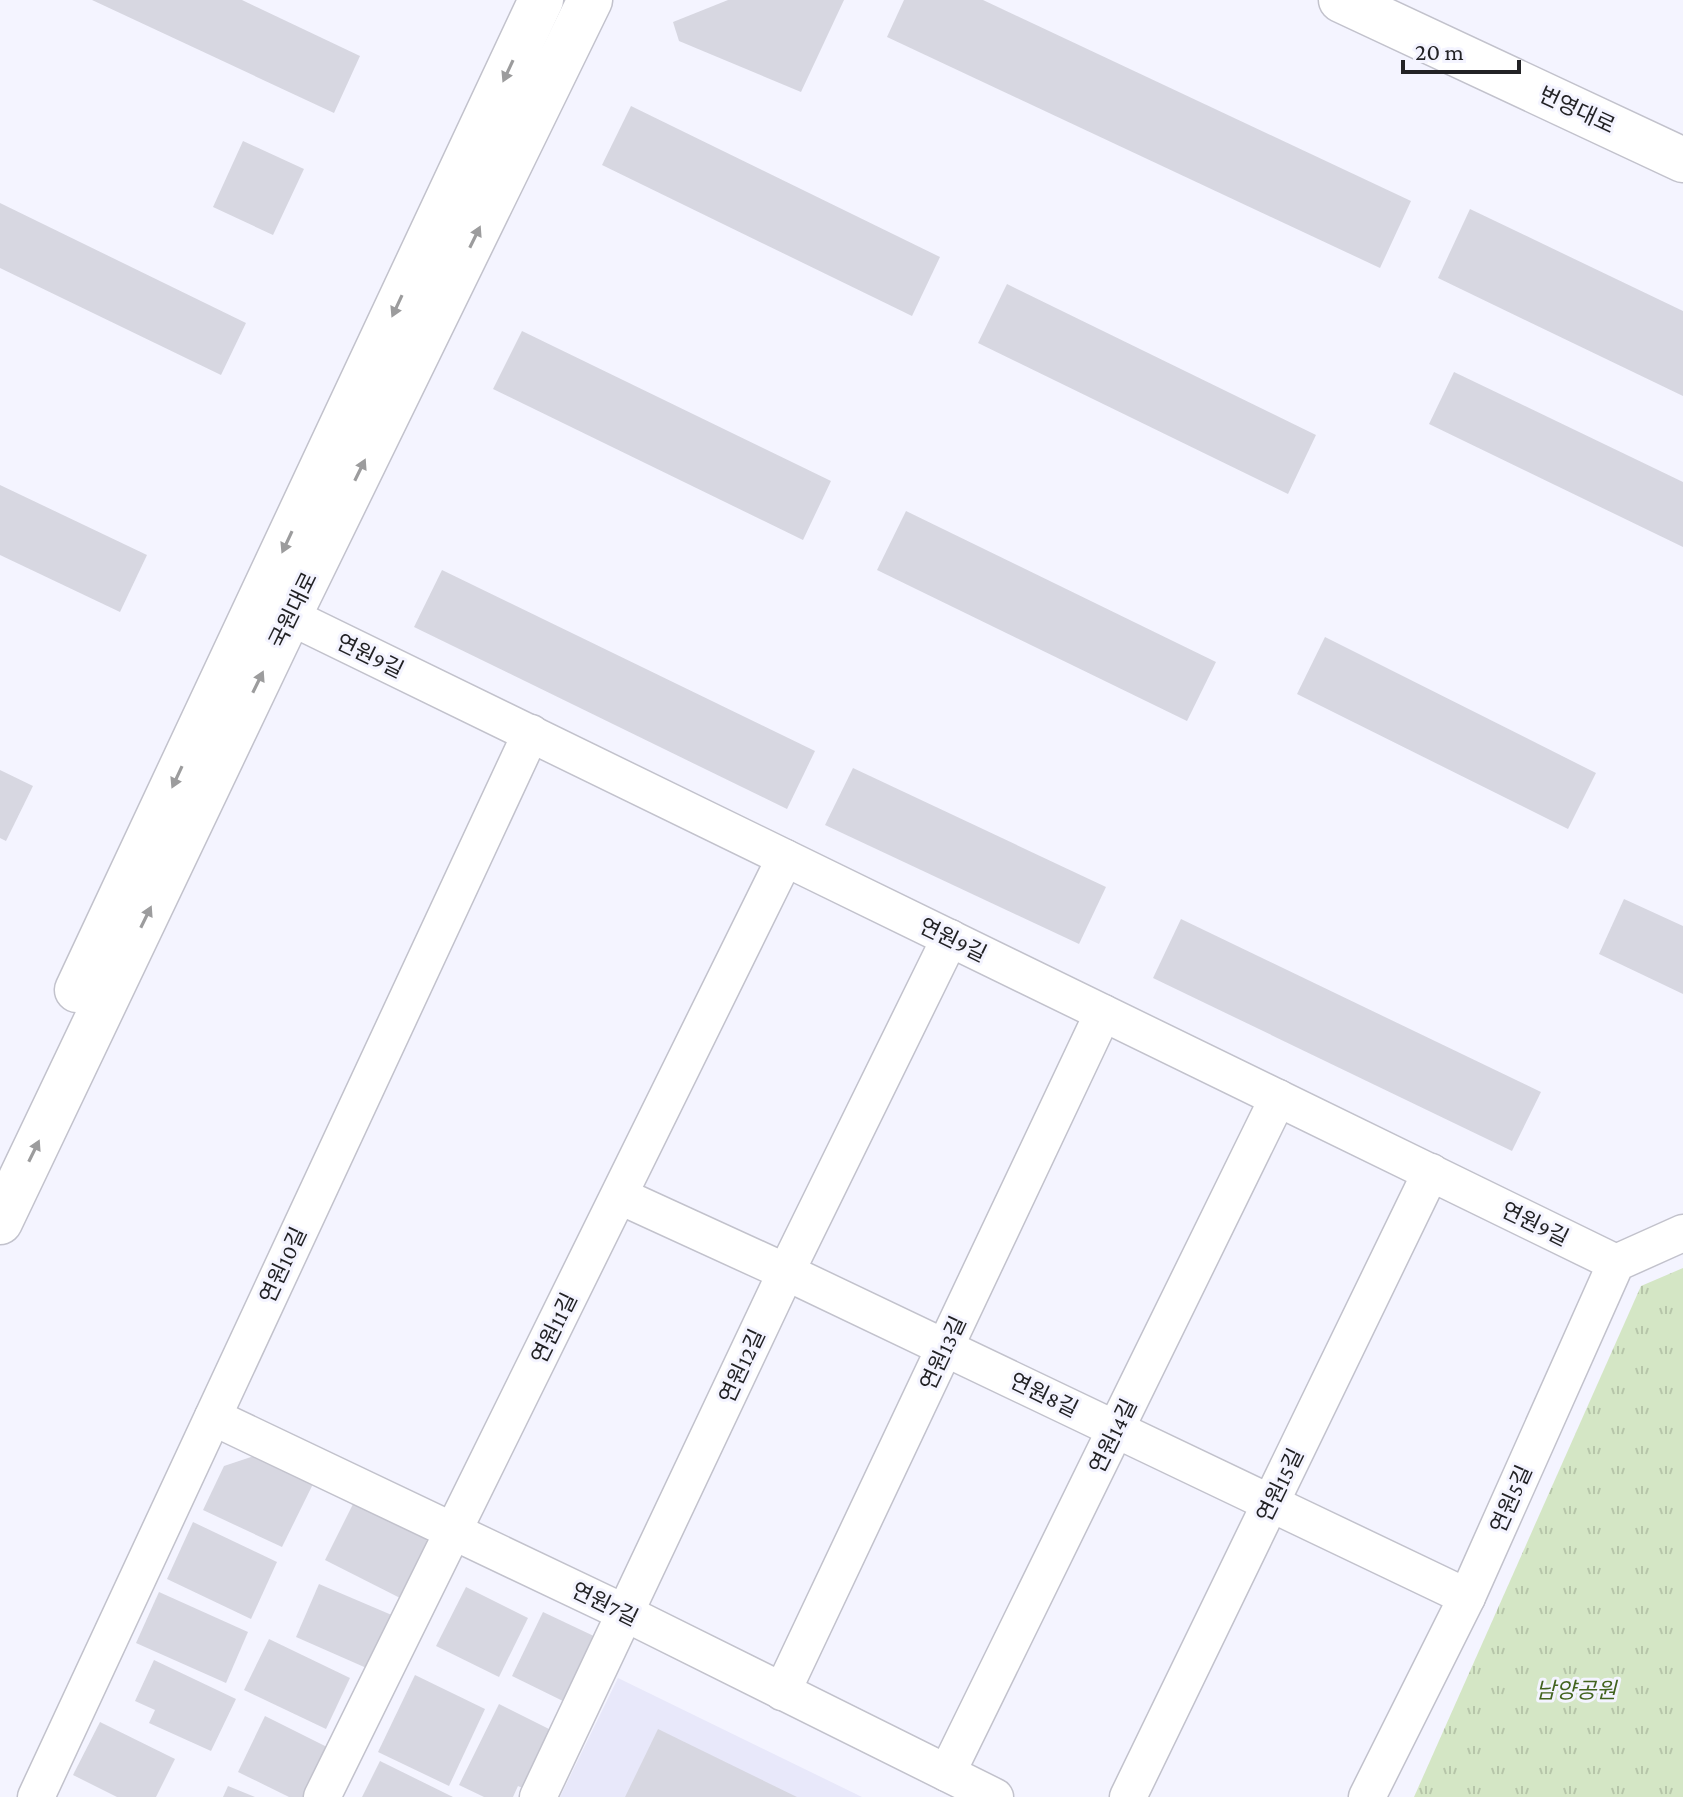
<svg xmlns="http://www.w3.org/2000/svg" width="1683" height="1797" font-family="'Crimson Pro','Noto Sans KR',serif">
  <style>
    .built { fill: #e8e8fa }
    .park { fill: url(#park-tufts) }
    .building { fill: #d7d7e1 }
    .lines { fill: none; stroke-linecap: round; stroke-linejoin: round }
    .street-casing { stroke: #c2c2cc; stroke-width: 39 }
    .secondary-casing { stroke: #c2c2cc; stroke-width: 47 }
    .street { stroke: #fff; stroke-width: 36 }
    .secondary { stroke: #fff; stroke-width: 44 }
    .oneway { fill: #9c9c9d }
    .labels { text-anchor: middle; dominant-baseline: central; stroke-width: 6; stroke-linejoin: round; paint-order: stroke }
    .street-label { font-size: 22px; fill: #222225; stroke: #f4f4ff }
    .park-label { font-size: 22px; font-style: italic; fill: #42631f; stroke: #f4f4ff }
  </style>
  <defs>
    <pattern id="park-tufts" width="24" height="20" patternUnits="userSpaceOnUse" patternTransform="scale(2)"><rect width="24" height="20" fill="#d4e6c5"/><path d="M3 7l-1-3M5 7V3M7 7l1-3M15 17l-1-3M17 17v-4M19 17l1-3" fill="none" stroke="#b6c5a9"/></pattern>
  </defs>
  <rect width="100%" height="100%" fill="#f4f4ff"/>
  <!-- built -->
  <path class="built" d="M618,1678L862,1797H560Z"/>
  <!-- park -->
  <path class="park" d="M1683,1268V1797H1414L1641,1286Z"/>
  <!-- building -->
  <g class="building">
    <path d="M92,0H242L360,56L334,113Z"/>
    <path d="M728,0H844L801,92L679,41L673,22Z"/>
    <path d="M904,0H983L1411,201L1380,268L887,37Z"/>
    <path d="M631,106L940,257L912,316L602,165Z"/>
    <path d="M243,141L304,169L273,235L213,207Z"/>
    <path d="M0,203L246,323L221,375L0,268Z"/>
    <path d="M1470,209L1683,311V396L1438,278Z"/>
    <path d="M1007,284L1316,435L1288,494L978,343Z"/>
    <path d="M522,331L831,481L803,540L493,389Z"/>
    <path d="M1454,372L1683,482V547L1429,424Z"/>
    <path d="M0,485L147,555L120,612L0,555Z"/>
    <path d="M906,511L1216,662L1187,721L877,570Z"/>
    <path d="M442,570L815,751L787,809L414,627Z"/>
    <path d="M1325,637L1596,773L1568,829L1297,694Z"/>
    <path d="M853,768L1106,887L1079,944L825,825Z"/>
    <path d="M0,770L33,786L6,841L0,838Z"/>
    <path d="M1624,899L1683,926V994L1599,954Z"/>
    <path d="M1181,919L1541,1092L1512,1151L1153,978Z"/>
    <path d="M254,1456L313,1484L282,1547L203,1510L224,1466Z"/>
    <path d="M355,1500L424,1534L432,1554L408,1602L325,1560Z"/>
    <path d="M193,1522L277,1562L251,1619L167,1579Z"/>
    <path d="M319,1584L394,1616L371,1670L296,1637Z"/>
    <path d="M466,1587L528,1618L499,1677L436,1646Z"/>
    <path d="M159,1592L248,1632L226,1683L136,1643Z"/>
    <path d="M543,1612L598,1638L567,1703L512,1676Z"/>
    <path d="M269,1639L350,1678L326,1729L244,1690Z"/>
    <path d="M154,1660L236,1699L211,1751L149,1723L155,1710L135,1701Z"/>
    <path d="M415,1675L485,1709L449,1786L378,1752Z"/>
    <path d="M499,1704L555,1732L527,1790L518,1786L513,1797H484L459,1785Z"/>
    <path d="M265,1716L335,1751L313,1797H289L238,1772Z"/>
    <path d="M100,1722L175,1759L156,1797H117L73,1775Z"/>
    <path d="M658,1729L797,1797H625Z"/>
    <path d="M380,1761L453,1797H362Z"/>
    <path d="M228,1786L255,1797H223Z"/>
  </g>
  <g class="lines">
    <defs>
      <g id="street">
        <path d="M289,616L1616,1263"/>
        <path d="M620,1196L786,1272L1467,1597"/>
        <path d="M213,1417L625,1613L995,1797"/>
        <path d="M782,1692L1103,1013"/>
        <path d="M947,1773L1278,1098"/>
        <path d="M36,1797L531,733"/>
        <path d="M322,1797L785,858"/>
        <path d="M538,1797L786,1272L950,938"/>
        <path d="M1128,1797L1431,1172"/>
        <path d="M1367,1797L1467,1597L1616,1263L1683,1233"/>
      </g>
      <g id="secondary">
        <path d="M1341,0L1683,160"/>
        <path d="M77,990L541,0"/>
        <path d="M0,1222L289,616L590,0"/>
      </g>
    </defs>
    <!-- street casing -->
    <use href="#street" class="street-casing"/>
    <!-- secondary casing -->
    <use href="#secondary" class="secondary-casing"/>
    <!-- street -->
    <use href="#street" class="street"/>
    <!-- secondary -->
    <use href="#secondary" class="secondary"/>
  </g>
  <!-- one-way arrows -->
  <defs><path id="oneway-solid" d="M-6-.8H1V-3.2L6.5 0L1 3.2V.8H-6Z" transform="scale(2)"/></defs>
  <g class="oneway">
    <use href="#oneway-solid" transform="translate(508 71) rotate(115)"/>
    <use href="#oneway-solid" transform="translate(475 237) rotate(-64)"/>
    <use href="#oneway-solid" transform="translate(397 306) rotate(115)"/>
    <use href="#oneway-solid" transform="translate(360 470) rotate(-64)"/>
    <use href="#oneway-solid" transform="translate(287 542) rotate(115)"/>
    <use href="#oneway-solid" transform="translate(258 682) rotate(-64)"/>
    <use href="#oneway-solid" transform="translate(177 777) rotate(115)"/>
    <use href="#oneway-solid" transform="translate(146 917) rotate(-64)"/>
    <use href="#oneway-solid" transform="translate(34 1151) rotate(-64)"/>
  </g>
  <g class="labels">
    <!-- street labels -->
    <g class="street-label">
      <text transform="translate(1577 110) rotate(25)">번영대로</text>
      <text transform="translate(293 610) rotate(-64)">국원대로</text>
      <text transform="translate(370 656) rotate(26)">연원9길</text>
      <text transform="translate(953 940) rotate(26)">연원9길</text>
      <text transform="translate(1535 1224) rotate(26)">연원9길</text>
      <text transform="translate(283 1265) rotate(-65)">연원10길</text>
      <text transform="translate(554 1328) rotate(-64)">연원11길</text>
      <text transform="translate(943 1353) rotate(-65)">연원13길</text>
      <text transform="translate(742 1366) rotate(-65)">연원12길</text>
      <text transform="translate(1044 1395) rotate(26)">연원8길</text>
      <text transform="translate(1113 1436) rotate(-64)">연원14길</text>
      <text transform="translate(1280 1485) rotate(-64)">연원15길</text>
      <text transform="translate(1511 1499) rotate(-66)">연원5길</text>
      <text transform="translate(605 1604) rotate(26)">연원7길</text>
    </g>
    <!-- park labels -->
    <g class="park-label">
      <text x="1576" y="1690">남양공원</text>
    </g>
  </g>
  <!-- scale -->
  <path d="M1403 60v12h116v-12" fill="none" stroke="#222225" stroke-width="4"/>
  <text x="1415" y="60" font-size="24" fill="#222225" stroke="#f4f4ff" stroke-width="6" paint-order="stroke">20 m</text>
</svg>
